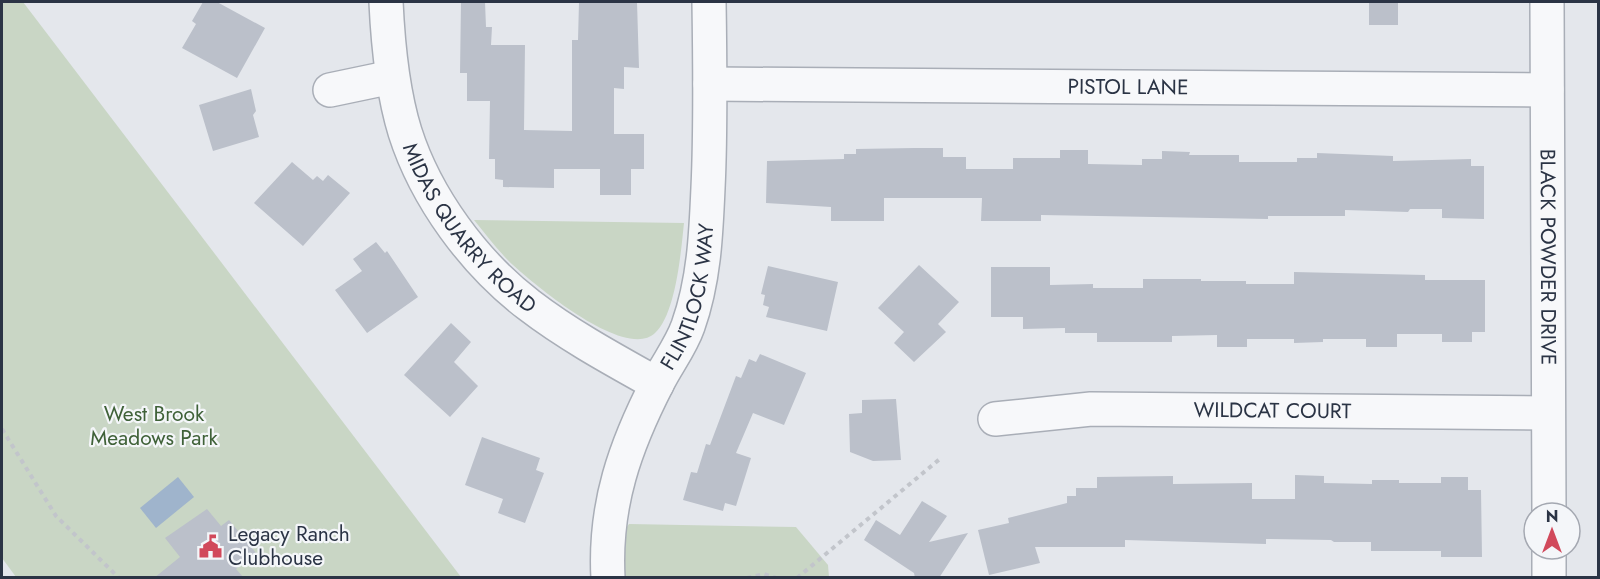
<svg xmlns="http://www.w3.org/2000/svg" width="1600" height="579" font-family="Jost,sans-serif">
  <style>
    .green { fill: #c9d6c5 }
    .water { fill: #9fb4cc }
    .building { fill: #bbc0ca }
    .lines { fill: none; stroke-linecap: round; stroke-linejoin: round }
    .minor-casing { stroke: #a9aeb7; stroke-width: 36 }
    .path { stroke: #c2c5cb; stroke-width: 4; stroke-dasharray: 4.5 4.5; stroke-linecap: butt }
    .minor { stroke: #f7f8fa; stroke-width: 33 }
    .labels { text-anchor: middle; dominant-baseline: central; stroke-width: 4.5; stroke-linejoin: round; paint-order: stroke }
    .street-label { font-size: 21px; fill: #2b3445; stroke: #f4f6f9 }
    .park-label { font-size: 21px; fill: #3f6138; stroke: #f4f6f9 }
    .poi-label { font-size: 21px; fill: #2b3445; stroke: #f4f6f9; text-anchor: start }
  </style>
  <rect width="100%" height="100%" fill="#e4e7ec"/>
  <!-- green -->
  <g class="green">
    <path d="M2,2H23L461,577H16L2,558Z"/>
    <path d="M474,220L684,223C681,251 676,314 655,333C626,361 536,286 513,265C499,252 487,236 474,220Z"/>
    <path d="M629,524L796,527L828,565L829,577L590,578Z"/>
  </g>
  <!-- water -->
  <path class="water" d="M178,477L194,497L156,528L140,508Z"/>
  <!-- building -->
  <g class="building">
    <path d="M203,2H217L265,28L237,78L182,48L196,24L192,21Z"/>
    <path d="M461,2H485L486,27H492L491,45H525L524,130L572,131V40H578L579,2H637L639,68L624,67V89L614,88V134H644V169H631V195H600V169H554V188L503,187V180L495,179V159H489L490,101H467V73H460Z"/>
    <rect x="1369" y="2" width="29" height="23"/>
    <path d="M251,89L256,111L253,115L259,137L213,151L199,105Z"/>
    <path d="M914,148H943V157H966V169H1013V158H1060V150H1088V164L1142,165V159H1162V151L1190,152L1189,155H1239V162H1297V158H1317V153L1393,156V161L1471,159V166H1484V219L1442,218V209H1410L1408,212L1345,210V216H1268V219L1041,215V221H981L982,198H884V221H831V207L766,203L767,161L844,159V154H856V149Z"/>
    <path d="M292,162L313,180L317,176L323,181L328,175L350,193L303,246L254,203Z"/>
    <path d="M376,242L385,253L387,251L418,297L367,333L335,290L362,271L353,259Z"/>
    <path d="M919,265L959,302L938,324L946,332L914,362L894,343L904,332L878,308Z"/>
    <path d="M768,266L838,282L827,331L766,317L769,307L763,305L765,295L761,294Z"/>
    <path d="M991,267H1050V285L1093,284V288H1143V279H1201V281H1246V284H1294V272L1425,275V280H1485V332H1472V342H1442V334H1397V347H1366V339H1323V342L1294,343V339H1247V347H1217V335L1172,336V342H1097V333H1065V328L1023,329V317H991Z"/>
    <path d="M451,323L471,342L454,362L478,386L450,417L404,375Z"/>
    <path d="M760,354L806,373L784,425L753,413L736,453L751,458L736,506L725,503L723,511L683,500L691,472L697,473L706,444L710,445L736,376L741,378L749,359L756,362Z"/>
    <path d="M896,399L901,460L873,461L850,452L849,414L862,413V400Z"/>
    <path d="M482,437L540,458L536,470L544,473L525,523L498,513L503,499L465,485Z"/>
    <path d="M1295,475L1324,476V483L1372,484V480H1399V483H1441V477H1468V490H1481L1482,557H1441V551H1371V542H1334L1331,540L1266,539V544L1125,540V547H1035L1040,563L989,575L978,530L1009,523L1008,518L1067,503V496H1076V488H1097V477L1173,476V484L1252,483V499H1295Z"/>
    <path d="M922,501L947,516L929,542L968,533L939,578H915L914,573L864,540L876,520L900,535Z"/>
    <path d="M207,509L221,526L229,520L256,553L236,569L244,578H154L180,557L165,538Z"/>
  </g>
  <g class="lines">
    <defs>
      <g id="minor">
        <path id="s1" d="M386,2C388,45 392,90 405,132C426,198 474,263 529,305C568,335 614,360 657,384"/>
        <path id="s2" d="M1547,2L1549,513"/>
        <path id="s3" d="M710,84L1547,90"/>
        <path d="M330,90L392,77"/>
        <path id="s4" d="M995,419L1091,409L1548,413"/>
        <path d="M1549,549V578"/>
        <path id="s5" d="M608,578C604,505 625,446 658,382C667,364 681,346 688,326C704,281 706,235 708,188C711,126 710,64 709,2"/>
      </g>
    </defs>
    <!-- minor casing -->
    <use href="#minor" class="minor-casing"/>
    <!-- path -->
    <g class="path">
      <path d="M2,429L56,516L119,578"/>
      <path d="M747,578L764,574L776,578"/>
      <path d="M797,578L941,458"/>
    </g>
    <!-- minor -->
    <use href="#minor" class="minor"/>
  </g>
  <!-- icons -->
  <defs>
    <symbol id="civic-bare" viewBox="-9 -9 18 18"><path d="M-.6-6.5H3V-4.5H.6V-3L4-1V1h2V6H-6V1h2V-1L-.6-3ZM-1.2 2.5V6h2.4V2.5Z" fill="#d1495b" stroke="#f4f6f9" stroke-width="2.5" paint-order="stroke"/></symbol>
  </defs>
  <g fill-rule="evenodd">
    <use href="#civic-bare" x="194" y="530" width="33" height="33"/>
  </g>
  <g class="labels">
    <!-- street labels -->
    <g class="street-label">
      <text stroke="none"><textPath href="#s3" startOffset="418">PISTOL LANE</textPath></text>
      <text stroke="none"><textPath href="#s1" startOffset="249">MIDAS QUARRY ROAD</textPath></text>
      <text stroke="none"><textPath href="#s2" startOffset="255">BLACK POWDER DRIVE</textPath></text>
      <text stroke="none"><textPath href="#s5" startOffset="297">FLINTLOCK WAY</textPath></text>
      <text stroke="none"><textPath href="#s4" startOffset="278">WILDCAT COURT</textPath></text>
    </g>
    <!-- park labels -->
    <g class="park-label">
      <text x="154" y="414">West Brook<tspan x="154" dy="24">Meadows Park</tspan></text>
    </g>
    <!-- poi labels -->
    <g class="poi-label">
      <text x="228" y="534">Legacy Ranch<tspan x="228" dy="24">Clubhouse</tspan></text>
    </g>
  </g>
  <!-- border -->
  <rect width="1600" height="579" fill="none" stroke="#2b3445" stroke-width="6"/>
  <!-- north arrow -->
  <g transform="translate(1552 531)"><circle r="28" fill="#f4f6f9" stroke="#a4a8b1" stroke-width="1.5"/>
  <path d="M0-4.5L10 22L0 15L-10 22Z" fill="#d1495b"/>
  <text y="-9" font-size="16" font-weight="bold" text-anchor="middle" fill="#2b3445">N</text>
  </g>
</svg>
